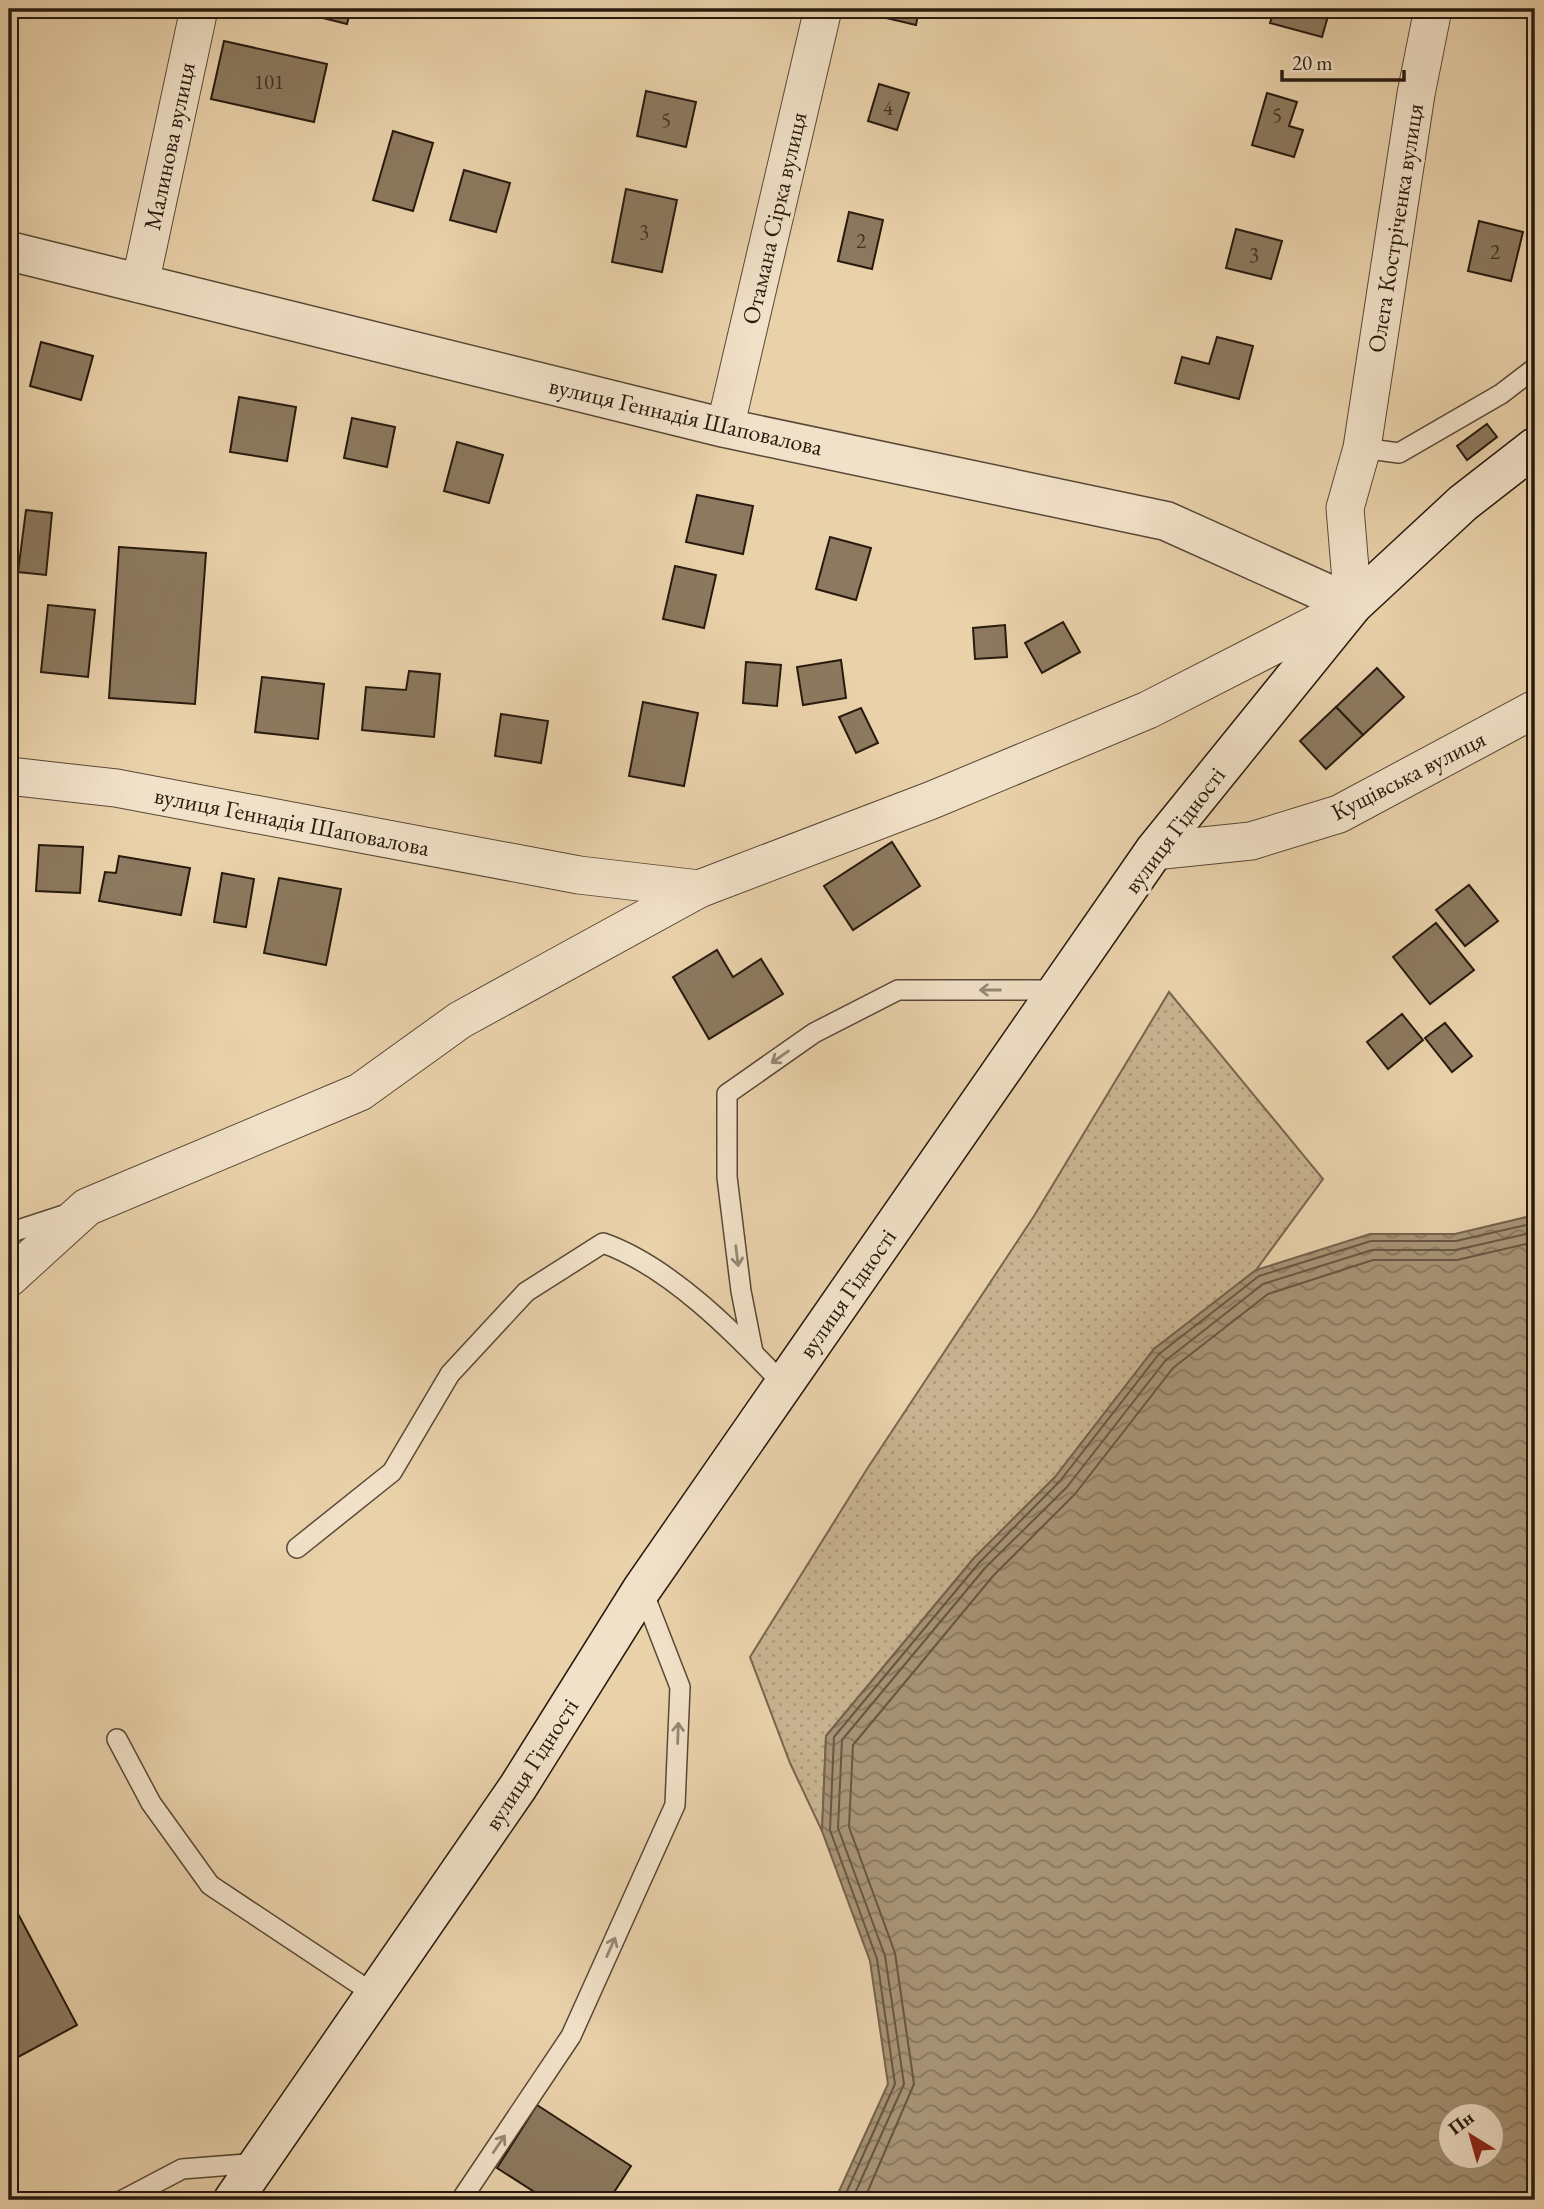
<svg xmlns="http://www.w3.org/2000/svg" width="1544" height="2209" font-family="'EB Garamond',serif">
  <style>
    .grass { fill: url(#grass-dots); stroke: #78664e; stroke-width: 2 }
    .water { fill: url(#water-waves); stroke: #74634c; stroke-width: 2; fill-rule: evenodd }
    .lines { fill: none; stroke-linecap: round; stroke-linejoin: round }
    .shore { stroke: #675642; stroke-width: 2 }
    .building { fill: #8c795f; stroke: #271a0e; stroke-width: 2 }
    .service-casing { stroke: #584835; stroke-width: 22 }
    .minor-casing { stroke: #584835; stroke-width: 39 }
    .tertiary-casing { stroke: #584835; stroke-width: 41 }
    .secondary-casing { stroke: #271a0e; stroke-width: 41 }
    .service { stroke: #f1e1c8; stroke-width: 19 }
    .minor { stroke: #f1e1c8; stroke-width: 37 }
    .tertiary { stroke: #f1e1c8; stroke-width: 38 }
    .secondary { stroke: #f1e1c8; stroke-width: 38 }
    .oneway { stroke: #968774 }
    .labels { text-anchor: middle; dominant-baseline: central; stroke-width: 7; stroke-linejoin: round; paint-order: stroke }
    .number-label { font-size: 21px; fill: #403222 }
    .street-label { font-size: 24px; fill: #271a0e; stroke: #f1e1c8 }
  </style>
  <defs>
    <pattern id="grass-dots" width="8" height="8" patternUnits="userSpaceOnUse" patternTransform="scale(1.75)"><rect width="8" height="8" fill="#c8b28f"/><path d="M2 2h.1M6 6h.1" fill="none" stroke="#ac987a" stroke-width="1.8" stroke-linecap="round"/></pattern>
    <pattern id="water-waves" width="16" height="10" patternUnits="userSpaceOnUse" patternTransform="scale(1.75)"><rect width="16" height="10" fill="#a79375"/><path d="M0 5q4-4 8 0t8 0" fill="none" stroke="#88775e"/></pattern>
  </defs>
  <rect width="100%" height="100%" fill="#e9d1aa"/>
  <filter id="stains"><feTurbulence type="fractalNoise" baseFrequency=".00286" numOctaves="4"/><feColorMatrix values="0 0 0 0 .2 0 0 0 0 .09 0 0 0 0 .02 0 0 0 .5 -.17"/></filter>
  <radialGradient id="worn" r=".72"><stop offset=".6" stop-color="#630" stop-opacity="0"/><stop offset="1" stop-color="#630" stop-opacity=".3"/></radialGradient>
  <!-- grass -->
  <path class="grass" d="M1169,992L1323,1179L1256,1270L1154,1349L1055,1477L974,1558L826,1736L822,1831L790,1763L750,1657L867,1469L1034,1216Z"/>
  <!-- water -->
  <path class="water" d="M1535,1215V2200H835L888,2084L870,1961L822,1831L826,1736L974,1558L1055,1477L1154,1349L1256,1270L1370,1234H1455ZM1450,2114H1492V2156H1450Z"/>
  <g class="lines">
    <!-- shore -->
    <g class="shore">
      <path d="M843,2200L895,2084L877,1959L830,1830L834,1737L979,1563L1060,1481L1159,1354L1259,1276L1371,1241H1456L1535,1223"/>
      <path d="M852,2200L904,2084L885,1956L838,1828L842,1740L985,1568L1067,1487L1165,1361L1263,1284L1372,1250H1456L1535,1232"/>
      <path d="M864,2200L914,2084L895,1953L849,1827L853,1745L993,1576L1075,1494L1173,1368L1268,1294L1373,1260H1457L1535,1242"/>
    </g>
  </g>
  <!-- building -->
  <g class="building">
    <path d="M287,9H351L347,24Z"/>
    <path d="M659,9H702L700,17Z"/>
    <path d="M884,9H919L916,25L882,17Z"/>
    <path d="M1274,9H1330L1322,37L1270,23Z"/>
    <path d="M224,41L327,64L314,122L211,99Z"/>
    <path d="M879,84L909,93L897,130L868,121Z"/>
    <path d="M646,91L696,102L686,147L637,136Z"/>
    <path d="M1267,93L1297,102L1289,126L1303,130L1294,157L1252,145Z"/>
    <path d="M393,131L433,143L413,211L373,200Z"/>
    <path d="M464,170L510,183L496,232L450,220Z"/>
    <path d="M626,189L677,200L662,272L612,262Z"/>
    <path d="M849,212L883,220L872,269L838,261Z"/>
    <path d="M1479,221L1523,232L1511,281L1468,271Z"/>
    <path d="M1236,229L1282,241L1271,279L1226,268Z"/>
    <path d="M1217,337L1253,346L1239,399L1175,383L1182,357L1209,364Z"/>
    <path d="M41,342L93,356L81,400L30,386Z"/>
    <path d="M239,397L296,407L287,461L230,452Z"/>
    <path d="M352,418L395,427L387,467L344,458Z"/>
    <path d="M1487,424L1497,437L1467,460L1457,446Z"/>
    <path d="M457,442L503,455L489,503L444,491Z"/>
    <path d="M697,495L753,506L743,554L686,542Z"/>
    <path d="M26,510L52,513L46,575L18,572Z"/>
    <path d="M830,537L871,548L856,600L816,589Z"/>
    <path d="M119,547L206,553L195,704L109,698Z"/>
    <path d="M675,566L716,575L704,628L663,619Z"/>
    <path d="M48,605L95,610L88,677L41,672Z"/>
    <path d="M1063,622L1080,652L1042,673L1025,643Z"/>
    <path d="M1005,625L1007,657L975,659L973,628Z"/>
    <path d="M841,660L846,698L803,705L797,667Z"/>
    <path d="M746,662L781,665L777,706L743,703Z"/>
    <path d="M1377,668L1404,697L1363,735L1336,707Z"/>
    <path d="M409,671L440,674L434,737L362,730L366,687L406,690Z"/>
    <path d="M262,677L324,684L318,739L255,732Z"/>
    <path d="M643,702L698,713L684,786L629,776Z"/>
    <path d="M1336,707L1363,735L1326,769L1300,741Z"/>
    <path d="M861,708L878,743L856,753L839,717Z"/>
    <path d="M501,714L548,721L541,763L495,756Z"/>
    <path d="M892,842L920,886L853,930L824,886Z"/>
    <path d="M39,845L83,847L80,893L36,891Z"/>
    <path d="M119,856L190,868L181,915L99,901L105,872L116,873Z"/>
    <path d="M222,873L254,879L246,927L214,922Z"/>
    <path d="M279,878L341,889L326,965L264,953Z"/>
    <path d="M1469,885L1498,921L1465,946L1436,910Z"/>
    <path d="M1436,923L1474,970L1430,1004L1393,957Z"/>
    <path d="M717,950L733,977L761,959L783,994L709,1039L673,977Z"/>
    <path d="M1402,1014L1423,1040L1388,1069L1367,1042Z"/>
    <path d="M1445,1023L1472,1056L1452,1072L1425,1038Z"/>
    <path d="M9,1897L77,2025L9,2062Z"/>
    <path d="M537,2105L631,2166L609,2200H547L497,2168Z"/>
  </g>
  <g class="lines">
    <defs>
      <g id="service">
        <path d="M1362,448L1399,453L1501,394L1535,368"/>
        <path d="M9,1233L67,1214"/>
        <path d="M753,1352L741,1291L727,1177V1094L814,1033L898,990H1058"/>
        <path d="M297,1548L392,1472L450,1374L526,1292L603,1243C669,1266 735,1333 783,1384"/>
        <path d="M117,1739L151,1803L210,1885L374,1994"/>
        <path d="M123,2200L182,2169L258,2163"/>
        <path d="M461,2200L571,2036L675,1805L680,1687L642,1589"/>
      </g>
      <g id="minor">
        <path d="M140,284L199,9"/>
        <path d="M725,428L823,9"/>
        <path d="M9,776L116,788L579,875L699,889"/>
        <path d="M1154,851L1251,841L1339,814L1535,709"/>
        <path d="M9,1278L87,1207L360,1092L460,1020L699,889L932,800L1148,710L1353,605L1345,508L1362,448L1416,94L1433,9"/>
      </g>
      <path id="tertiary" d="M9,251L725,428L1166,521L1353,605"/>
      <path id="secondary" d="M233,2200L518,1787L642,1589L1154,851L1353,605L1463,503L1535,447"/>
    </defs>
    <!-- service casing -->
    <use href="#service" class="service-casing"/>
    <!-- minor casing -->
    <use href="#minor" class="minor-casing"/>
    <!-- tertiary casing -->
    <use href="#tertiary" class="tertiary-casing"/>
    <!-- secondary casing -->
    <use href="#secondary" class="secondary-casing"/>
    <!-- service -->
    <use href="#service" class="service"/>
    <!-- minor -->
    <use href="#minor" class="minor"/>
    <!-- tertiary -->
    <use href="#tertiary" class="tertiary"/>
    <!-- secondary -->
    <use href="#secondary" class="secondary"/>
  </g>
  <!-- one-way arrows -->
  <defs><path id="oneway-shaft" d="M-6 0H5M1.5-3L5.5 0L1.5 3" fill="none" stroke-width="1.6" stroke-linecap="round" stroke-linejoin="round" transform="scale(1.75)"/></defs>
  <g class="oneway">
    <use href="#oneway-shaft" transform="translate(990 990) rotate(-180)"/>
    <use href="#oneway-shaft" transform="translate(780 1057) rotate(145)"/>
    <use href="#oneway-shaft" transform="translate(737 1256) rotate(83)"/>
    <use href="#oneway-shaft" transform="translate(678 1733) rotate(-88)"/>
    <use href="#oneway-shaft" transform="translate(611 1947) rotate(-66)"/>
    <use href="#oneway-shaft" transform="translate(499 2144) rotate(-56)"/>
  </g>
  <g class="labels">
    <!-- number labels -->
    <g class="number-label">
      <text x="269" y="81">101</text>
      <text x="888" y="107">4</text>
      <text x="1277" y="114">5</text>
      <text x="666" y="119">5</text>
      <text x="644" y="231">3</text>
      <text x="861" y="240">2</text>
      <text x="1495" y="251">2</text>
      <text x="1254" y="254">3</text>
    </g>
    <!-- street labels -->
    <g class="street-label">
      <text transform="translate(169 146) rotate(-78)">Малинова вулиця</text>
      <text transform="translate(774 218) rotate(-77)">Отамана Сірка вулиця</text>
      <text transform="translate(1395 228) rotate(-81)">Олега Костріченка вулиця</text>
      <text transform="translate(686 416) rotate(13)">вулиця Геннадія Шаповалова</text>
      <text transform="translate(1408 775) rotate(-27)">Кущівська вулиця</text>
      <text transform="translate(292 821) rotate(11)">вулиця Геннадія Шаповалова</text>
      <text transform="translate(1174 830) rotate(-53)">вулиця Гідності</text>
      <text transform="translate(847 1293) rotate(-55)">вулиця Гідності</text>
      <text transform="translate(531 1764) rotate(-57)">вулиця Гідності</text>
    </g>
  </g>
  <!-- margin -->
  <rect width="1544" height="2209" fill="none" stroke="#e9d1aa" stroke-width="35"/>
  <rect x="10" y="10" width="1523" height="2188" fill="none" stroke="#271a0e" stroke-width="3.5"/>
  <rect x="18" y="18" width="1509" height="2174" fill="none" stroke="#271a0e" stroke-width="2"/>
  <!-- north arrow -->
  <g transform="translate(1471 2136) rotate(323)"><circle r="33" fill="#f1e1c8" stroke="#a0917e" stroke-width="2"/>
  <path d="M0-5L12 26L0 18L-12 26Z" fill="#8f2418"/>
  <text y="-10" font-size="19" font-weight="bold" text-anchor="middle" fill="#271a0e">Пн</text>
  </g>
  <!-- scale -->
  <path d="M1282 70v10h122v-10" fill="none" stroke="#271a0e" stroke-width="3.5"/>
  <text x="1292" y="70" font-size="21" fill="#271a0e" stroke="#f1e1c8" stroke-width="5" paint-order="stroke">20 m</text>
  <rect width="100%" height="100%" filter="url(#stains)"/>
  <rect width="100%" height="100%" fill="url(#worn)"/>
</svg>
